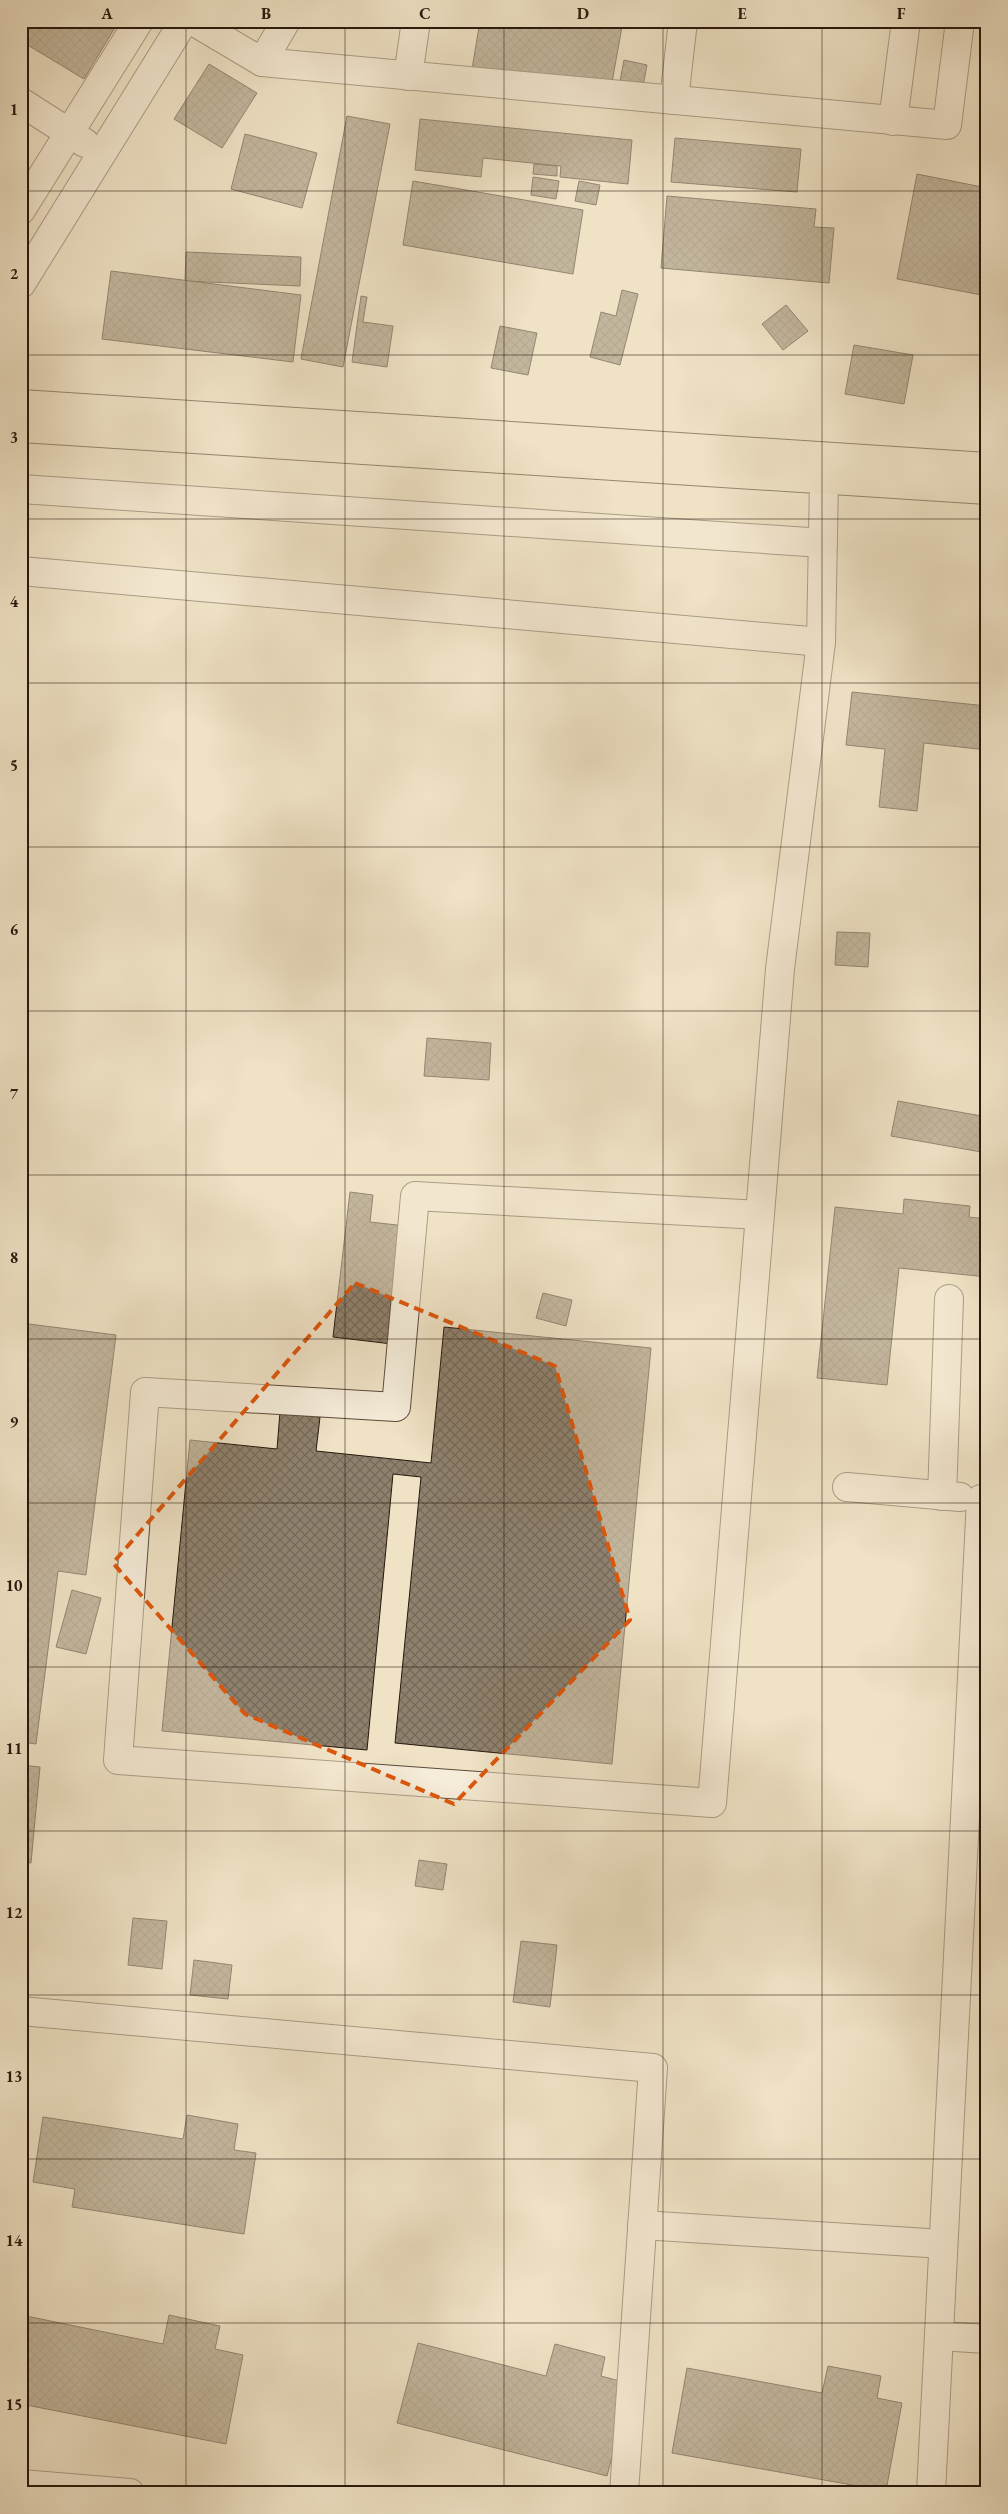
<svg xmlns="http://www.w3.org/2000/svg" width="1008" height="2514" font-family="'EB Garamond',serif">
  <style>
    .building { fill: url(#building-cross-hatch); stroke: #28180d }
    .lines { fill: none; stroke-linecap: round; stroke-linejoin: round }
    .minor-casing { stroke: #5a4a3b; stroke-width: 30 }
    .major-casing { stroke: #28180d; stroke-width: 30 }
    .minor { stroke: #f5ecd9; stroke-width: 28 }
    .major { stroke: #efe2c5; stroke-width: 28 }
    .marked { fill: none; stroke: #de560c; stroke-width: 4; stroke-dasharray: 10 6; stroke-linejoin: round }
    .grid { fill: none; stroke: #28180d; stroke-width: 1; stroke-opacity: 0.55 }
    .neatline { fill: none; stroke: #28180d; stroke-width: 2 }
    .grid-label { font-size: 16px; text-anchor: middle; font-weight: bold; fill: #28180d }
  </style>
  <defs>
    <pattern id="building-cross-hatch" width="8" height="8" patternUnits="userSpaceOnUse" patternTransform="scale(1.25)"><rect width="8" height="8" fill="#8f816d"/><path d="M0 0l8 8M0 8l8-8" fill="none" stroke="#756958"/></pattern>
  </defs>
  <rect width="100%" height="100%" fill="#efe2c5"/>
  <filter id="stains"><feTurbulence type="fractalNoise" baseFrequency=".004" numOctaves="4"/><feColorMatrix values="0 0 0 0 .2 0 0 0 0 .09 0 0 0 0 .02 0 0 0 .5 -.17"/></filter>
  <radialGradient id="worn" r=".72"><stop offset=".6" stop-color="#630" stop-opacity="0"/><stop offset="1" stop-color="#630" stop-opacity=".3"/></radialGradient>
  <!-- building -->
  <g class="building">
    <path d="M21,21H119L84,79L21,41Z"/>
    <path d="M480,21H623L609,99L471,75Z"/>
    <path d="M624,60L647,65L640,102L617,97Z"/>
    <path d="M209,64L257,93L222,148L174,119Z"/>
    <path d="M347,116L390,124L343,367L301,359Z"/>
    <path d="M420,119L632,140L628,184L560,177L561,166L483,158L481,177L415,170Z"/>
    <path d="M245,134L317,153L302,208L231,189Z"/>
    <path d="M675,138L801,149L797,192L671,182Z"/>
    <path d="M534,164L557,166V176L533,174Z"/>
    <path d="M917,174L987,188V296L897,279Z"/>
    <path d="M533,177L559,181L556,199L531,195Z"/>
    <path d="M413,181L583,210L573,274L403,245Z"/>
    <path d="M579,181L600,185L596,205L575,201Z"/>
    <path d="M667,196L816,209L814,227L834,228L829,283L661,268Z"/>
    <path d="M186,252L301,257L300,286L185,281Z"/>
    <path d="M111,271L301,295L293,362L102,339Z"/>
    <path d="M622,290L638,294L620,365L590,357L601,312L616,316Z"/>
    <path d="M361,296L367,297L363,322L393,326L387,367L352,362Z"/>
    <path d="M786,305L808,331L783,350L762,324Z"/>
    <path d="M500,326L537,333L528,375L491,368Z"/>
    <path d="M854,345L913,355L904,404L845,394Z"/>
    <path d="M852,692L987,706V750L924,743L917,811L879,807L885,749L846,745Z"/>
    <path d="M837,932L870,933L868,967L835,965Z"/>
    <path d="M427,1038L491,1043L489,1080L424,1076Z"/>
    <path d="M898,1101L987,1117V1153L891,1136Z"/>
    <path d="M350,1192L373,1195L370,1222L406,1226L392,1344L333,1337Z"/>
    <path d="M904,1199L970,1206L969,1217L987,1219V1277L899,1268L887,1385L817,1378L835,1207L903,1214Z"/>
    <path d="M543,1293L572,1300L566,1326L536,1318Z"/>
    <path d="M21,1323L116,1335L86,1575L58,1571L36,1744L21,1742Z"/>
    <path d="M444,1327L651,1348L612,1764L395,1743L421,1477L393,1474L367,1750L162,1731L190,1440L277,1449L280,1412L320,1417L316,1451L431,1463Z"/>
    <path d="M72,1590L101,1598L86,1654L56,1647Z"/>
    <path d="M21,1765L40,1767L31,1863L21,1862Z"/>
    <path d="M419,1860L447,1864L443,1890L415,1886Z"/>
    <path d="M133,1918L167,1921L162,1969L128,1965Z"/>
    <path d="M521,1941L557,1945L550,2007L513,2002Z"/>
    <path d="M194,1960L232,1965L228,1999L190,1995Z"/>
    <path d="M187,2115L238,2124L234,2150L256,2153L244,2234L72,2207L75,2189L33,2182L43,2117L183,2139Z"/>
    <path d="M169,2315L220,2326L215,2349L243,2355L226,2444L21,2404V2341L26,2316L163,2344Z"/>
    <path d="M418,2343L546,2376L555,2344L605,2357L601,2376L631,2384L607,2476L397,2423Z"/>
    <path d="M828,2366L881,2376L877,2398L902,2403L886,2491L672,2453L687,2368L822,2393Z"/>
  </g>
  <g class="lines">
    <defs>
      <g id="minor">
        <path d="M193,21L262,62L947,125L960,21"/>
        <path d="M262,62L286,21"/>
        <path d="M408,76L416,21"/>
        <path d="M674,100L683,21"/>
        <path d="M21,102L85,143"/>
        <path d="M893,121L906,21"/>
        <path d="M21,210L139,21"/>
        <path d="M21,284L184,21"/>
        <path d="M21,489L823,543"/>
        <path d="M21,571L821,642"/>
        <path d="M760,1215L415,1196L396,1407L145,1392L118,1760L712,1803L780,969L821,642L824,480"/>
        <path d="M847,1487L960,1497"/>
        <path d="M942,1496L949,1299"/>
        <path d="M21,2011L653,2068L624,2493"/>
        <path d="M642,2225L943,2244"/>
        <path d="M939,2336L987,2339"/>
        <path d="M21,2484L130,2493"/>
        <path d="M931,2493L981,1499"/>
      </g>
      <g id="major">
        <path d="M21,404L987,467"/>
        <path d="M21,428L987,490"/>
      </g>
    </defs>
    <!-- minor casing -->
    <use href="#minor" class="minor-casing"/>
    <!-- major casing -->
    <use href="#major" class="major-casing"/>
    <!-- minor -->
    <use href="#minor" class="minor"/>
    <!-- major -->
    <use href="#major" class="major"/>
  </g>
  <!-- marked area -->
  <path d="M0 0H1008V2514H0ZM355,1283L555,1366L630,1620L454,1804L245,1714L113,1563Z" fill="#efe2c5" fill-opacity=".55" fill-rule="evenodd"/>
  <path class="marked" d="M355,1283L555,1366L630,1620L454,1804L245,1714L113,1563Z"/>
  <!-- grid -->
  <path class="grid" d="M186,21V2493M345,21V2493M504,21V2493M663,21V2493M822,21V2493M21,191H987M21,355H987M21,519H987M21,683H987M21,847H987M21,1011H987M21,1175H987M21,1339H987M21,1503H987M21,1667H987M21,1831H987M21,1995H987M21,2159H987M21,2323H987"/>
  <!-- margin -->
  <rect width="1008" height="2514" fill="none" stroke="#efe2c5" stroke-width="55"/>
  <rect x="28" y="28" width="952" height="2458" class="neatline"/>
  <g class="grid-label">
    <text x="107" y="19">A</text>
    <text x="266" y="19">B</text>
    <text x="425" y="19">C</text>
    <text x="583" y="19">D</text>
    <text x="742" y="19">E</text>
    <text x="901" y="19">F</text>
    <text x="14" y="115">1</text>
    <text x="14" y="279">2</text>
    <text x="14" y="443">3</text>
    <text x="14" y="607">4</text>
    <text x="14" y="771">5</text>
    <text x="14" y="935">6</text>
    <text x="14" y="1099">7</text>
    <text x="14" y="1263">8</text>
    <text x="14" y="1427">9</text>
    <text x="14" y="1591">10</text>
    <text x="14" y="1754">11</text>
    <text x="14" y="1918">12</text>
    <text x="14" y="2082">13</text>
    <text x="14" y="2246">14</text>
    <text x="14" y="2410">15</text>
  </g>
  <rect width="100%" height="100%" filter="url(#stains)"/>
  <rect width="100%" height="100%" fill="url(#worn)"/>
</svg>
